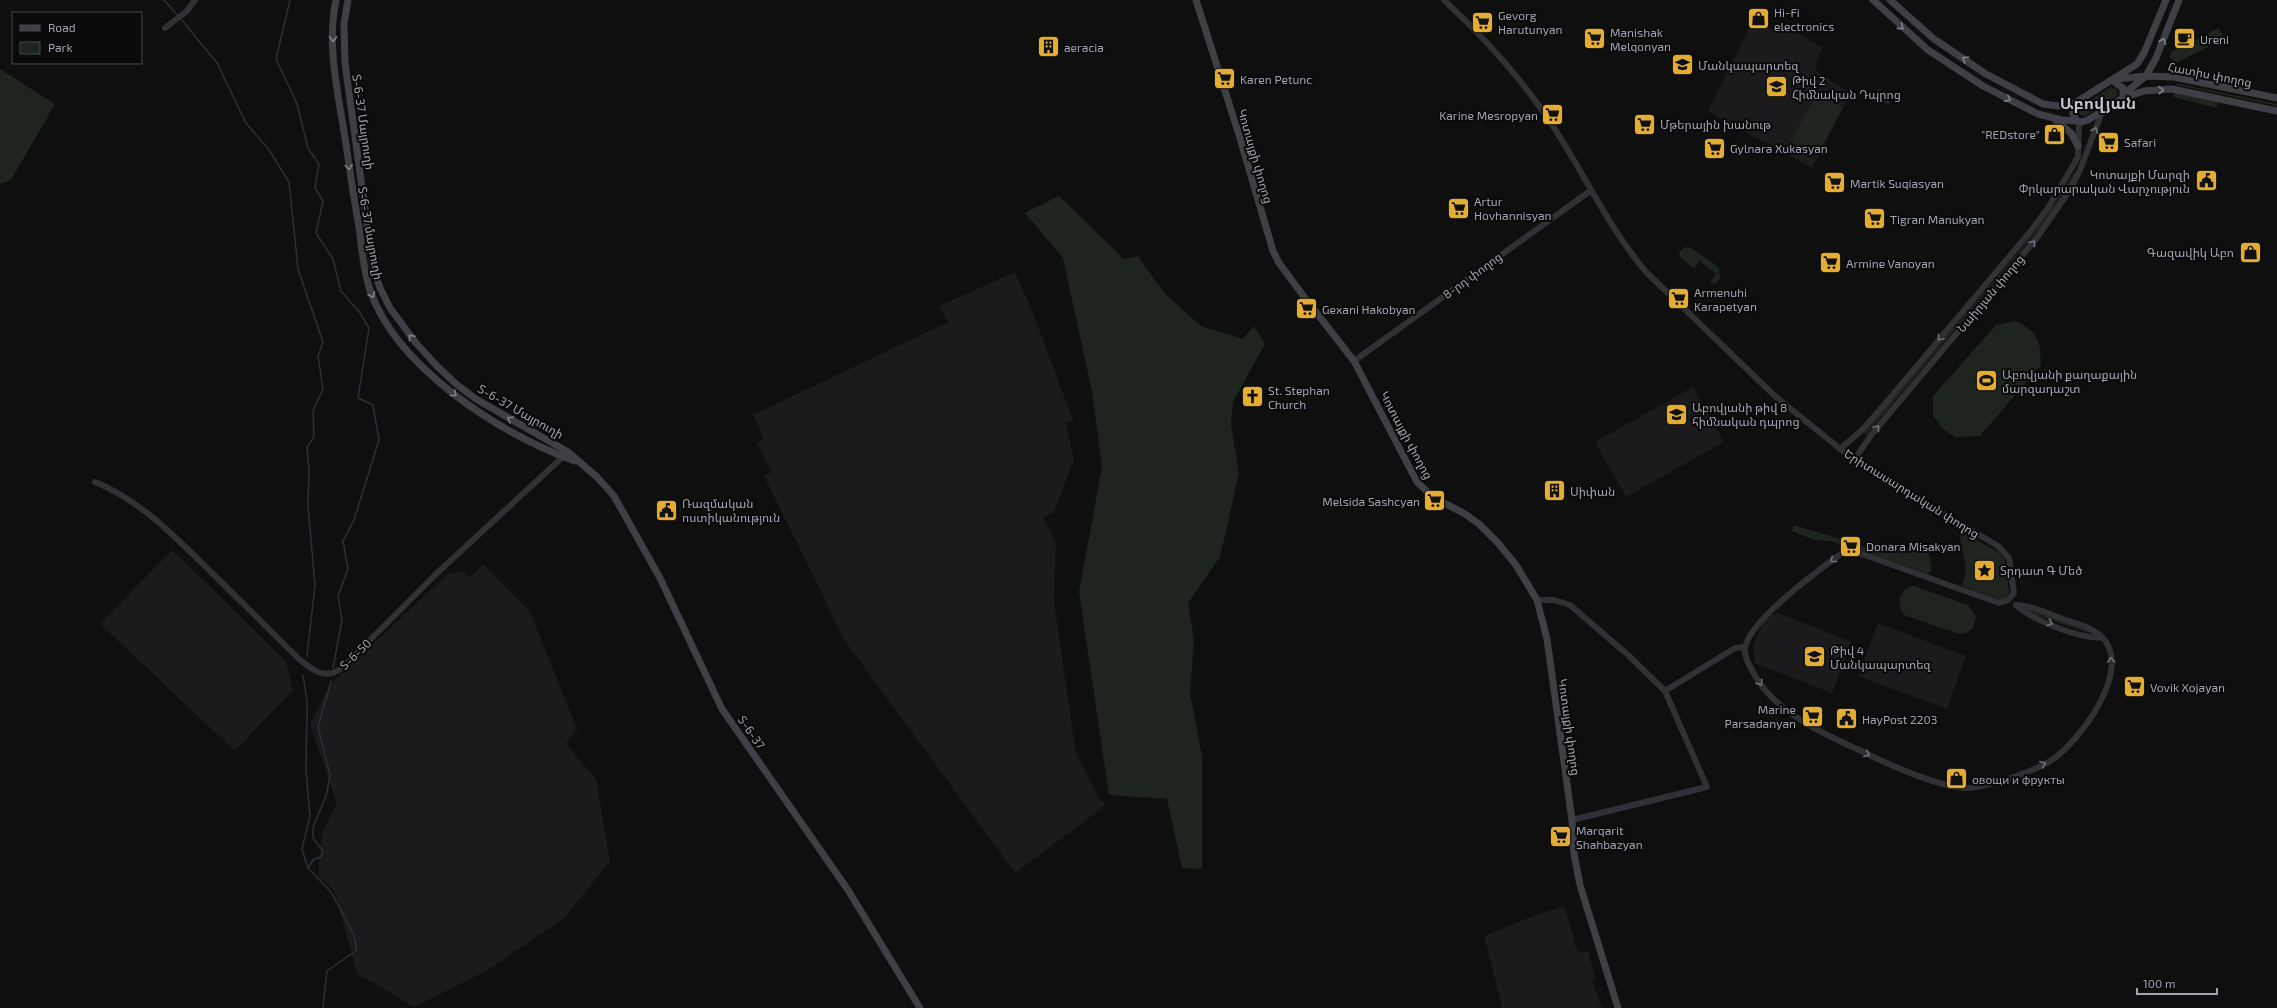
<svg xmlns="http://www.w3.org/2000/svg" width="2277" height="1008" font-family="'Exo 2','Noto Sans Armenian',sans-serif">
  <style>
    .built { fill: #1b1b1d }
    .green { fill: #1e241e }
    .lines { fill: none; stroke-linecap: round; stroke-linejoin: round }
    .stream { stroke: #293138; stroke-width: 1.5 }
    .tertiary { stroke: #303135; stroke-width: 6 }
    .secondary { stroke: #3e4045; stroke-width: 7 }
    .oneway { stroke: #7e828b }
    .oneway2 { stroke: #6e7179 }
    .labels { text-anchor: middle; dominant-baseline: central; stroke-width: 4; stroke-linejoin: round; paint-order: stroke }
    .poi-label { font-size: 12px; fill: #a1a5b0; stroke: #0a0a0b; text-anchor: start }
    .street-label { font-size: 12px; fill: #a1a5b0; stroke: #0a0a0b }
    .district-label { font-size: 16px; font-weight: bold; fill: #c1c4cd; stroke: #0a0a0b }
  </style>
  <rect width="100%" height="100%" fill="#0f0f10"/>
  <!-- built -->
  <g class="built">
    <path d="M1778,22L1823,48L1816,62L1817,64L1815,70L1851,93L1812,168L1708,111L1751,24L1773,29Z"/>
    <path d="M1015,272L1033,313L1073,420L1066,423L1074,459L1054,512L1043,518L1056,543L1054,601L1076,754L1099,798L1106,805L1015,873L845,641L764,476L772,472L757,444L764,439L753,415L948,322L939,306Z"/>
    <path d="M1693,387L1724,442L1626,497L1595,442Z"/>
    <path d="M172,550L285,660L286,664L293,690L235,751L100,624Z"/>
    <path d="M483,564L530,612L577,729L566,744L596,779L610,861L564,918L488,970L414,1007L357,973L334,890L318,876L322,834L337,803L310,725L331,683L449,573L463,571L470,577Z"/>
    <path d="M1778,613L1852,642L1832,693L1755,663L1753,645L1763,623L1771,615Z"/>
    <path d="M1878,623L1966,656L1947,709L1858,676Z"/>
    <path d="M1564,906L1575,940L1572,941L1580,953L1588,951L1595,979L1592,980L1602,1008H1502L1484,936L1531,917Z"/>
  </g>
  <!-- green -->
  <g class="green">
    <path d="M2219,28L2224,39L2176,63L2170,58L2171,52Z"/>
    <path d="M0,69L55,104L11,180L0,184Z"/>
    <path d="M2176,83L2277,104V106L2176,85Z"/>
    <path d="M2111,87L2117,89V96L2085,116L2079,114L2080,107Z"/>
    <path d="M1878,89L1893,97L1889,105L1874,97Z"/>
    <path d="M2174,92L2218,102L2217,108L2173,97Z"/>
    <path d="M1817,93L1843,107L1817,156L1791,142Z"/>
    <path d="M2075,171C2078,180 2040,228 2032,238L1866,435L1864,433L2030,238L2053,206Z"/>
    <path d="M1059,196L1124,259L1138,256L1164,293L1201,326L1243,339L1254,326L1265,344L1233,402L1231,425L1239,473L1220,557L1188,603L1194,641L1190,693L1202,756V869L1182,868L1167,799L1109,795L1079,592L1102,467L1092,392L1063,258L1025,213Z"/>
    <path d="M1685,247L1691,248L1719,267L1720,279L1715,284L1710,282L1716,274L1700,261L1694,269L1680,257L1679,252Z"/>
    <path d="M2016,321C2039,333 2040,340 2041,365L1980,436L1955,437L1943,429L1933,416V396L1996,325Z"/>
    <path d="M1794,525L1847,541L1859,539L1862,546L1872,550L1927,546L1932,569L1928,574L1830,541L1814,540L1792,531Z"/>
    <path d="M1959,530L1998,552L2004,558L2009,591L2006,598L2000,600L1962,586L1966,571Z"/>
    <path d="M1914,586L1968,605L1976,616L1973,628L1966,633L1959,634L1904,615C1896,603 1898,590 1914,586Z"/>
    <path d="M2027,608L2089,631L2093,634L2027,612Z"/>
  </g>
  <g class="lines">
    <!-- stream -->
    <g class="stream">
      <path d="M164,0L178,16"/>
      <path d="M290,0L276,59L297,104L308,148L319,164L315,188L323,201L316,233L333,259L341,291L360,313L369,328L358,398L373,405L379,440L354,520L343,541L348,569L338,596L342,620L333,668"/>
      <path d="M181,19L217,63L246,123L269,150L289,182L298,269L323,342L318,356L323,389L313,411L314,437L307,447L309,469L308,506L315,585L307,656"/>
      <path d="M303,675L307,701L306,770L310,816L302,849L308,868L331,892L354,935L357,950L327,971L323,1008"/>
      <path d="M308,868L314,859L321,857L323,851L313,838V828L327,793L330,774L318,727L331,681"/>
    </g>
    <!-- tertiary -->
    <g class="tertiary">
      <path d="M1444,0C1486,39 1525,82 1556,131C1587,179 1610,230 1647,273L1776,397L1854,460L1998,546L2009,558L2014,593L2008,600L1999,603L1856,552L1842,553C1820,569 1749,621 1745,648C1744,659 1753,672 1759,682C1782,715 1824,734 1859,750C1885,763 1936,786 1964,788C1984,789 2035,771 2052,760C2080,741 2134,669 2102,637C2092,628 2079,624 2066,620C2049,614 2034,606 2016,605"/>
      <path d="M165,28L187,11L195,0"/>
      <path d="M1354,361L1590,191"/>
      <path d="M1840,449L1862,430L1879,411L2030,232L2048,208L2078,157L2079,122"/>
      <path d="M1854,460L1872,434L2036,239L2070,190L2080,170L2102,112"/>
      <path d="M95,482C142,501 176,538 212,573C241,601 269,630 298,658C313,671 326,681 343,667L435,575L567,453"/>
      <path d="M1537,600H1554L1570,605L1628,655L1665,691L1707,787L1572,820"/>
      <path d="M2016,605C2034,621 2078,638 2102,638"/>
      <path d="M1665,691L1735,648L1745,647"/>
    </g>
    <!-- secondary -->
    <g class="secondary">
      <path d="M336,0C326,47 339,97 346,144C350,172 354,199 359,227C362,248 363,270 370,290C396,367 501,435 575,461"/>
      <path d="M348,0L344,24L345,63L364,202L373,267L380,288L390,308L416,343L437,366L456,384L476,399L568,452L597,477L614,496L660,578L722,709L848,890L920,1008"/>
      <path d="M1196,0L1240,138L1273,251L1279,263L1302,294L1354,361L1417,482L1433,497L1465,514L1479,524L1498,543L1516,565L1537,600L1547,639L1572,820L1574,854L1580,885L1618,1008"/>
      <path d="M1873,0L1928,50L1983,86L2038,114L2062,120L2077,121"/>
      <path d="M1890,0L1934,39L1986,74L2043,104L2058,106L2075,103"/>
      <path d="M2166,0L2144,53L2137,64L2075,103L2073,114L2077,121L2082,122L2088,120L2123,98L2144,91L2172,89L2277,111"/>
      <path d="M2118,79L2146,76L2174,77L2277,98"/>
      <path d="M2113,81L2123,88V97"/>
      <path d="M2124,94L2146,76L2156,58L2179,0"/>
      <path d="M2056,121L2071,133L2078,146"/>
    </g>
  </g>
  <!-- one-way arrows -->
  <defs><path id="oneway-chevron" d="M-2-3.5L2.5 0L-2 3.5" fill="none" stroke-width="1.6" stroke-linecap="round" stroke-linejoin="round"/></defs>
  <g class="oneway">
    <use href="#oneway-chevron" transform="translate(1901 27) rotate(41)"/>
    <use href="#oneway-chevron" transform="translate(333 39) rotate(90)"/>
    <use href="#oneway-chevron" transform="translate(2163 41) rotate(-68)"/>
    <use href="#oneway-chevron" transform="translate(1965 59) rotate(-146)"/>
    <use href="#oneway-chevron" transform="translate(2161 90) rotate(-3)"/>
    <use href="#oneway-chevron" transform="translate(2008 99) rotate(28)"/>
    <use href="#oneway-chevron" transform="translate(349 167) rotate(81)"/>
    <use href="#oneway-chevron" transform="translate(372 295) rotate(68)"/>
    <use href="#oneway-chevron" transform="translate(411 337) rotate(-129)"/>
    <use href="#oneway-chevron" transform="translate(454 394) rotate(39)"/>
    <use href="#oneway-chevron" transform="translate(510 419) rotate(-150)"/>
  </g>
  <g class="oneway2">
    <use href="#oneway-chevron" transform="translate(2095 130) rotate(-68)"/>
    <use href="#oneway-chevron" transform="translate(2033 243) rotate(-50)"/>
    <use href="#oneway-chevron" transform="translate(1940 338) rotate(130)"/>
    <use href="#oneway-chevron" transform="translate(1877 428) rotate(-50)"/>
    <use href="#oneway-chevron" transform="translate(1833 560) rotate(141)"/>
    <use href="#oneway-chevron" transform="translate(2050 623) rotate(20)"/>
    <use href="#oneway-chevron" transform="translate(2111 660) rotate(-93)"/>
    <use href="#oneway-chevron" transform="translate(1760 683) rotate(56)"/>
    <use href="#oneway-chevron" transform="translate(1867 754) rotate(23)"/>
    <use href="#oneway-chevron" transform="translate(2043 764) rotate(-23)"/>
  </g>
  <!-- icons -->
  <defs>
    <symbol id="shop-square" viewBox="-11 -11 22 22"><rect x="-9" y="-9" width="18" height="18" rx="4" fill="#e5ac32" stroke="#0a0a0b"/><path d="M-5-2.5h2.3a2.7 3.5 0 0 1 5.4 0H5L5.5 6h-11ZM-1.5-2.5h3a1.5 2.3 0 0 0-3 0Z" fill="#111"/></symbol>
    <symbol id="supermarket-square" viewBox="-11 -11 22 22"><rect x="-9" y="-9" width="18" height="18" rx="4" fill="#e5ac32" stroke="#0a0a0b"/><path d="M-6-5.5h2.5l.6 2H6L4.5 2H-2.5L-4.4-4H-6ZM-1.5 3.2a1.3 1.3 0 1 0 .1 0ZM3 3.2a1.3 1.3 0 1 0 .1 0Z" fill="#111"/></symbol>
    <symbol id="cafe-square" viewBox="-11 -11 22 22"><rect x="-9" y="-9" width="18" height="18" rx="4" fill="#e5ac32" stroke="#0a0a0b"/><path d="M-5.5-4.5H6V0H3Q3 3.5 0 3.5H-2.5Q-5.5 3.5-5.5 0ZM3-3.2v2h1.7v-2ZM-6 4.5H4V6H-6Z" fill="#111"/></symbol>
    <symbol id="building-square" viewBox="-11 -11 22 22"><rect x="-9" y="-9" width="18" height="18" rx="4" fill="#e5ac32" stroke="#0a0a0b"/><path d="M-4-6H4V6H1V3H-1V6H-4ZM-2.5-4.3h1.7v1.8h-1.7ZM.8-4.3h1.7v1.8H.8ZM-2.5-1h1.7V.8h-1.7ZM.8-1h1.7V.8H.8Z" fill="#111"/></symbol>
    <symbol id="school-square" viewBox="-11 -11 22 22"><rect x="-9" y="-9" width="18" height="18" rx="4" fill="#e5ac32" stroke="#0a0a0b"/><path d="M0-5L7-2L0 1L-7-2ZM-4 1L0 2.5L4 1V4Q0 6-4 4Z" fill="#111"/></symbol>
    <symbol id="civic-square" viewBox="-11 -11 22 22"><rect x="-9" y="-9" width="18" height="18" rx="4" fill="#e5ac32" stroke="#0a0a0b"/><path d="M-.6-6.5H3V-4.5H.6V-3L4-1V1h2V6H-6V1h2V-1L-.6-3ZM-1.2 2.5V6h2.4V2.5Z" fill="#111"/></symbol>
    <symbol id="stadium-square" viewBox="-11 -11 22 22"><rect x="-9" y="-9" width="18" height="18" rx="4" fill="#e5ac32" stroke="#0a0a0b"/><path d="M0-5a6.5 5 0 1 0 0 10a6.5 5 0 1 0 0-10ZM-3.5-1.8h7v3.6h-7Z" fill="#111"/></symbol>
    <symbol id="church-square" viewBox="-11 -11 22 22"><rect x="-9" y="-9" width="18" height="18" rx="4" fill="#e5ac32" stroke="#0a0a0b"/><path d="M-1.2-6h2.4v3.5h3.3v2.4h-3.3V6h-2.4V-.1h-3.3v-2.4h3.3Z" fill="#111"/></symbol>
    <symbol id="sight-square" viewBox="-11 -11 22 22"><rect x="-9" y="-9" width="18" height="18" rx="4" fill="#e5ac32" stroke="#0a0a0b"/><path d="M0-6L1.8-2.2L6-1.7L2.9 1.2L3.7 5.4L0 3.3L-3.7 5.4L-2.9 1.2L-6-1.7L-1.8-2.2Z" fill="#111"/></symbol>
  </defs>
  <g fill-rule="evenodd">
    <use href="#shop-square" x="1746" y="6" width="25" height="25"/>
    <use href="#supermarket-square" x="1470" y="10" width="25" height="25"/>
    <use href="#supermarket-square" x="1582" y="26" width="25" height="25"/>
    <use href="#cafe-square" x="2172" y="26" width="25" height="25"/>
    <use href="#building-square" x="1036" y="34" width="25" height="25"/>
    <use href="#school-square" x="1670" y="52" width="25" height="25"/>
    <use href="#supermarket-square" x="1212" y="66" width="25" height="25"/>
    <use href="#school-square" x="1764" y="74" width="25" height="25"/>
    <use href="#supermarket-square" x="1540" y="102" width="25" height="25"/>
    <use href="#supermarket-square" x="1632" y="112" width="25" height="25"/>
    <use href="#shop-square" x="2042" y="122" width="25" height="25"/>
    <use href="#supermarket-square" x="2096" y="130" width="25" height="25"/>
    <use href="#supermarket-square" x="1702" y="136" width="25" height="25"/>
    <use href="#civic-square" x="2194" y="168" width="25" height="25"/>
    <use href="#supermarket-square" x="1822" y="170" width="25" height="25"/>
    <use href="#supermarket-square" x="1446" y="196" width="25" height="25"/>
    <use href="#supermarket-square" x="1862" y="206" width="25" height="25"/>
    <use href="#shop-square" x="2238" y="240" width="25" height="25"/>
    <use href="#supermarket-square" x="1818" y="250" width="25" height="25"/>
    <use href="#supermarket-square" x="1666" y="286" width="25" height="25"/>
    <use href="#supermarket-square" x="1294" y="296" width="25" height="25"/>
    <use href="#stadium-square" x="1974" y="368" width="25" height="25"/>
    <use href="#church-square" x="1240" y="384" width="25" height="25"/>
    <use href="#school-square" x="1664" y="402" width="25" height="25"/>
    <use href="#building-square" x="1542" y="478" width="25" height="25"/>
    <use href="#supermarket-square" x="1422" y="488" width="25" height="25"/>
    <use href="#civic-square" x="654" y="498" width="25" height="25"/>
    <use href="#supermarket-square" x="1838" y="534" width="25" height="25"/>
    <use href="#sight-square" x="1972" y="558" width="25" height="25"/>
    <use href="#school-square" x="1802" y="644" width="25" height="25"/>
    <use href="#supermarket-square" x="2122" y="674" width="25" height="25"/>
    <use href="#supermarket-square" x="1800" y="704" width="25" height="25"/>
    <use href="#civic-square" x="1834" y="706" width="25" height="25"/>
    <use href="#shop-square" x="1944" y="766" width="25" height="25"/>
    <use href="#supermarket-square" x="1548" y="824" width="25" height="25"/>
  </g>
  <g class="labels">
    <!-- poi labels -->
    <g class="poi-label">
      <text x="1774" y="12">Hi-Fi<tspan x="1774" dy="14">electronics</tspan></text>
      <text x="1498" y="15">Gevorg<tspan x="1498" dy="14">Harutunyan</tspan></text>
      <text x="1610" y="32">Manishak<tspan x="1610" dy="14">Melqonyan</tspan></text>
      <text x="2200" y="39">Ureni</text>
      <text x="1064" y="47">aeracia</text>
      <text x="1698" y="65">Մանկապարտեզ</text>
      <text x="1240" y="79">Karen Petunc</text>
      <text x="1792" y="80">Թիվ 2<tspan x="1792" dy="14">Հիմնական Դպրոց</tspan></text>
      <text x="1538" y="115" text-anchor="end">Karine Mesropyan</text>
      <text x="1660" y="124">Մթերային խանութ</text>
      <text x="2040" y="134" text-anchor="end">"REDstore"</text>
      <text x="2124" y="142">Safari</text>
      <text x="1730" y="148">Gylnara Xukasyan</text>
      <text x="2190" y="174" text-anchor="end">Կոտայքի Մարզի<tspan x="2190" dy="14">Փրկարարական Վարչություն</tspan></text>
      <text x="1850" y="183">Martik Suqiasyan</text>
      <text x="1474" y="201">Artur<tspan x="1474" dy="14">Hovhannisyan</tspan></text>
      <text x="1890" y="219">Tigran Manukyan</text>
      <text x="2234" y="252" text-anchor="end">Գազավիկ Աբո</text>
      <text x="1846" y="263">Armine Vanoyan</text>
      <text x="1694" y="292">Armenuhi<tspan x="1694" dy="14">Karapetyan</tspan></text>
      <text x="1322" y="309">Gexani Hakobyan</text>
      <text x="2002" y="374">Աբովյանի քաղաքային<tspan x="2002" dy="14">մարզադաշտ</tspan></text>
      <text x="1268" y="390">St. Stephan<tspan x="1268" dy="14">Church</tspan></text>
      <text x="1692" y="407">Աբովյանի թիվ 8<tspan x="1692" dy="14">հիմնական դպրոց</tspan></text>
      <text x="1570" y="491">Սիփան</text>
      <text x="1420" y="501" text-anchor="end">Melsida Sashcyan</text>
      <text x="682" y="503">Ռազմական<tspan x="682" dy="14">ոստիկանություն</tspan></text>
      <text x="1866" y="546">Donara Misakyan</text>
      <text x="2000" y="570">Տրդատ Գ Մեծ</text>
      <text x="1830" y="650">Թիվ 4<tspan x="1830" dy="14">Մանկապարտեզ</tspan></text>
      <text x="2150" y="687">Vovik Xojayan</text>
      <text x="1796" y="709" text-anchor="end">Marine<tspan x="1796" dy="14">Parsadanyan</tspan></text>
      <text x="1862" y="719">HayPost 2203</text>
      <text x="1972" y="779">овощи и фрукты</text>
      <text x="1576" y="830">Marqarit<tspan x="1576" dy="14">Shahbazyan</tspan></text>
    </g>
    <!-- street labels -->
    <g class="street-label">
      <text transform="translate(2210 74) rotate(11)">Հատիս փողոց</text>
      <text transform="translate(364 122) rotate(82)">Տ-6-37 Մայրուղի</text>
      <text transform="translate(1256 156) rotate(74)">Կոտայքի փողոց</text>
      <text transform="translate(371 233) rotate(80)">Տ-6-37 մայրուղի</text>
      <text transform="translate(1472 275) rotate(-36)">8-րդ փողոց</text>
      <text transform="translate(1990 293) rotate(-50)">Նաիրյան փողոց</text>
      <text transform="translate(521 411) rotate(30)">Տ-6-37 Մայրուղի</text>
      <text transform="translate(1407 435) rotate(62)">Կոտայքի փողոց</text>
      <text transform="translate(1912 493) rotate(32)">Երիտասարդական փողոց</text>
      <text transform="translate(355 654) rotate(-44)">Տ-6-50</text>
      <text transform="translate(1570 727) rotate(82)">Կոտայքի փողոց</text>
      <text transform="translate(752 732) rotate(55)">Տ-6-37</text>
    </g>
    <!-- district labels -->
    <g class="district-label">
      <text x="2098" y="102">Աբովյան</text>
    </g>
  </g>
  <!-- legend -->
  <rect x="12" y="12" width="130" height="52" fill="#0a0a0b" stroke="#46484d"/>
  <rect x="20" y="25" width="20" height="6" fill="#3e4045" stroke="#46484d"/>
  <text x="48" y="32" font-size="12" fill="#a1a5b0">Road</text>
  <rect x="20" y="42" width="20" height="12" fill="#1e241e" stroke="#46484d"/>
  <text x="48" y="52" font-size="12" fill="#a1a5b0">Park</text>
  <!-- scale -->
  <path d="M2137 988v6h80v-6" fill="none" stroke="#a1a5b0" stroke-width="2"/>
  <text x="2143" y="988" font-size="12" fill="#a1a5b0" stroke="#0a0a0b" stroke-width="3" paint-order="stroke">100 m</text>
</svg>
